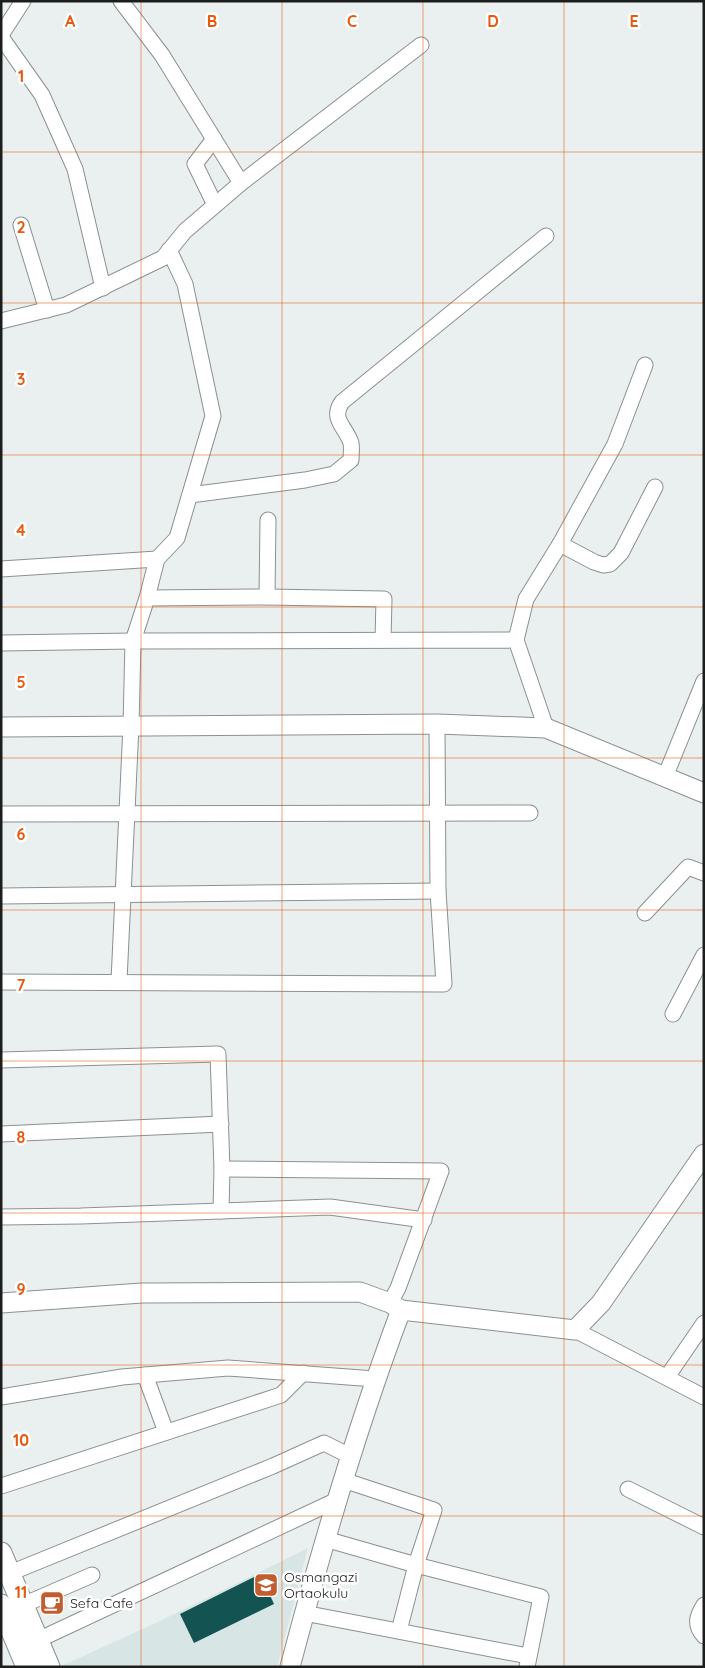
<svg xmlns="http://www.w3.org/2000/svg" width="705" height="1668" font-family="Quicksand,sans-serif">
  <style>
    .built { fill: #d7e6e5 }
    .building { fill: #135351 }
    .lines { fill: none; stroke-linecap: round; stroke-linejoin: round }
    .minor-casing { stroke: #8b9190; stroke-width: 17 }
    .tertiary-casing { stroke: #8b9190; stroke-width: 21 }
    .secondary-casing { stroke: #8b9190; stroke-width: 23 }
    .minor { stroke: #fff; stroke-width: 15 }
    .tertiary { stroke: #fff; stroke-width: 19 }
    .secondary { stroke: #fff; stroke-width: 21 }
    .grid { fill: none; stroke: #e8590c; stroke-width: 1; stroke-opacity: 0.55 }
    .labels { text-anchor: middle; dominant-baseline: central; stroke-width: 5; stroke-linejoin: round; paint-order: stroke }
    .poi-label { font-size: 14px; fill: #1c1e1e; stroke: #fff; text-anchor: start }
    .grid-label { font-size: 16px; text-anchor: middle; font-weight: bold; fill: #e8590c; stroke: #fff; stroke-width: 5; stroke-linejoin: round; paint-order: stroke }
  </style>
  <rect width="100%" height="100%" fill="#eaf0f0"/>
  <!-- built -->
  <path class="built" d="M308,1548L277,1667H59L158,1622Z"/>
  <!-- building -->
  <path class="building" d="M260,1574L274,1604L194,1643L180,1614Z"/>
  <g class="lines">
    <defs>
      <g id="minor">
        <path d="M121,1L162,55L241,183"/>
        <path d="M1,35L23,1"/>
        <path d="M1,37L42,95L75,169L103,288"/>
        <path d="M214,139L195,164L215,205"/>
        <path d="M21,225L47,310"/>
        <path d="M1,321L66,305L163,258L185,231L241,183L421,45"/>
        <path d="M190,495L305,480L334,474L351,460C351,455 352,448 351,443C346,427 330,419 342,402L546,236"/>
        <path d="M560,544L594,562L603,565L610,564L621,553L655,487"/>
        <path d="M1,569L157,559"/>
        <path d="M267,597L268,520"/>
        <path d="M147,598L267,597L384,599L383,640"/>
        <path d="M516,640L526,599L560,544L615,444L645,365"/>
        <path d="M1,643L133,641L516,640L546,728"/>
        <path d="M665,777L704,681"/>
        <path d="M1,814L530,813"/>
        <path d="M1,896L438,891"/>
        <path d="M645,913L688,867L704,873"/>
        <path d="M119,981L131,726L133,641L147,598L157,559L177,538L213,416L185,284L169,250"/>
        <path d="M1,982L444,984L438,891L437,724"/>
        <path d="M673,1014L704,955"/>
        <path d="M1,1060L218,1054L222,1169L221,1211"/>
        <path d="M1,1134L221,1124"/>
        <path d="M222,1169L441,1171L398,1288L390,1303"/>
        <path d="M1,1217L81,1216L330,1207L424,1220"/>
        <path d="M575,1330L704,1397"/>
        <path d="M145,1375L166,1432"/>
        <path d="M667,1377L704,1323"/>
        <path d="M1,1397L122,1377L228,1368L375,1379"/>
        <path d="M343,1480L434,1510L416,1565L399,1631"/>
        <path d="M1,1486L281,1395L303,1373"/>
        <path d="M628,1489L704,1527"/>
        <path d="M325,1539L416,1565L541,1597L527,1667"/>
        <path d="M10,1573L273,1466L324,1443L350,1456"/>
        <path d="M23,1605L92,1575"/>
        <path d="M704,1605C697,1616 694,1625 704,1636"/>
        <path d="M304,1613L528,1656"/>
        <path d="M38,1640L337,1500"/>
      </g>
      <g id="tertiary">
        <path d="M1,727L437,724L546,728L704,793"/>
        <path d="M1,1303L142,1293L360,1292L390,1303L401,1310"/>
        <path d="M290,1667C322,1546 357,1427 401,1310L575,1330L601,1303L704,1154"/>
      </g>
      <g id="secondary">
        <path d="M1,1553L49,1667"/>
        <path d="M1,1605L27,1667"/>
      </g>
    </defs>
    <!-- minor casing -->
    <use href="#minor" class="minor-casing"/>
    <!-- tertiary casing -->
    <use href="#tertiary" class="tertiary-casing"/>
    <!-- secondary casing -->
    <use href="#secondary" class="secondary-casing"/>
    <!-- minor -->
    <use href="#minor" class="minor"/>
    <!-- tertiary -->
    <use href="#tertiary" class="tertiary"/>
    <!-- secondary -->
    <use href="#secondary" class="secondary"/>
  </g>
  <!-- grid -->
  <path class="grid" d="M141,1V1667M282,1V1667M423,1V1667M564,1V1667M1,152H704M1,303H704M1,455H704M1,607H704M1,758H704M1,910H704M1,1061H704M1,1213H704M1,1365H704M1,1516H704"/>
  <!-- icons -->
  <defs>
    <symbol id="school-square" viewBox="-11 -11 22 22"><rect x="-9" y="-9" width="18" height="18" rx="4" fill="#c35d30" stroke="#fff"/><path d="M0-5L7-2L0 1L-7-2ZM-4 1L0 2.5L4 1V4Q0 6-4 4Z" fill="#fff"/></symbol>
    <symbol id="cafe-square" viewBox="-11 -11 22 22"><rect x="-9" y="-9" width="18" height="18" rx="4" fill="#c35d30" stroke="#fff"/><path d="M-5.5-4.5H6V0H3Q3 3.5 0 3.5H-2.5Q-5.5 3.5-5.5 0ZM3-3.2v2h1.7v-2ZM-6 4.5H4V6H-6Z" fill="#fff"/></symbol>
  </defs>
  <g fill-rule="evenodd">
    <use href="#school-square" x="252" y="1571" width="28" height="28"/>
    <use href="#cafe-square" x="38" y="1589" width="28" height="28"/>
  </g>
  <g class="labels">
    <!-- poi labels -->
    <g class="poi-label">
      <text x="284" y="1577">Osmangazi<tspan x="284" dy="16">Ortaokulu</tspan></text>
      <text x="70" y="1603">Sefa Cafe</text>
    </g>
  </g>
  <g class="grid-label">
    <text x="70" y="27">A</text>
    <text x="212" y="27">B</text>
    <text x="352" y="27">C</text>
    <text x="493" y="27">D</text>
    <text x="634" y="27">E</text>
    <text x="21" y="82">1</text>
    <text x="21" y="233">2</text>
    <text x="21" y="385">3</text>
    <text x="21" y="536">4</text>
    <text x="21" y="688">5</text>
    <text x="21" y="840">6</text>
    <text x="21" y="991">7</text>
    <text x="21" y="1143">8</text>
    <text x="21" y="1295">9</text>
    <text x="21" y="1446">10</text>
    <text x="21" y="1598">11</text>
  </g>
  <!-- border -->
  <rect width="705" height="1668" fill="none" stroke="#1c1e1e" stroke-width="5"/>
</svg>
